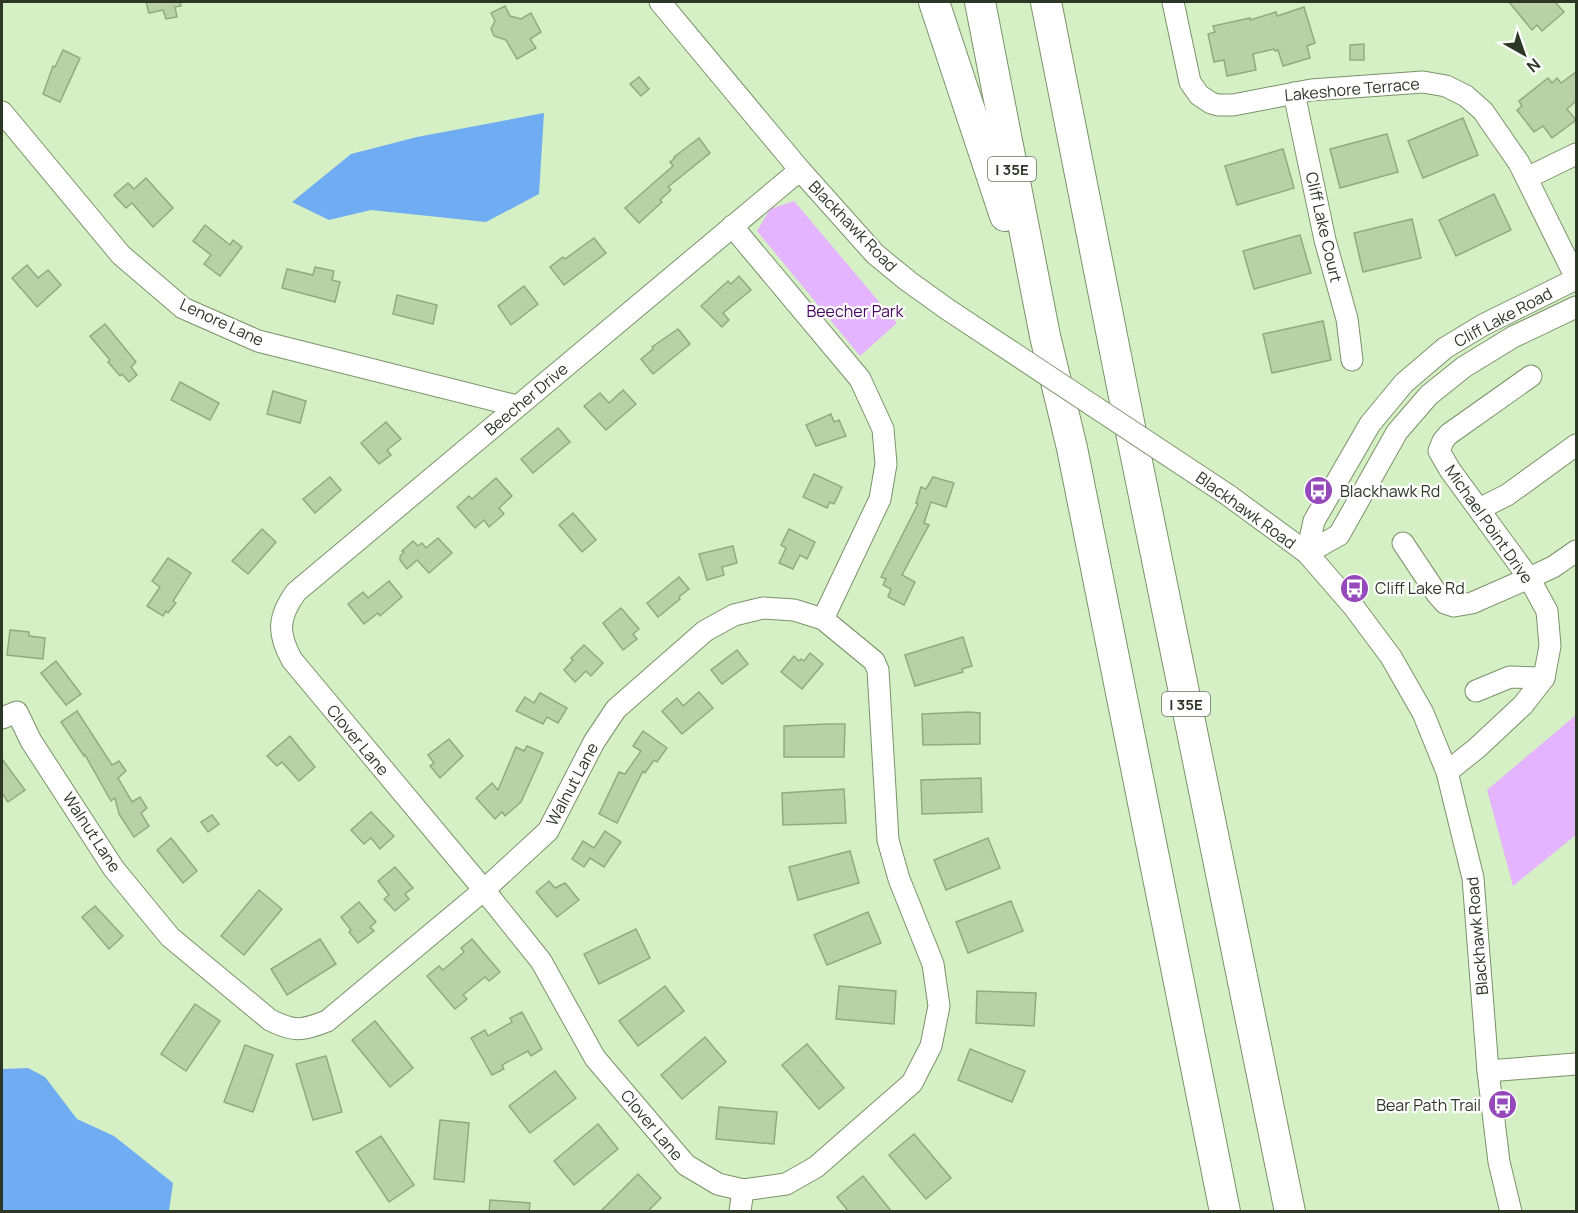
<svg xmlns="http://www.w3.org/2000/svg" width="1578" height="1213" font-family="Manrope,sans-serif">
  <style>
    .green { fill: #e4b4ff }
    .water { fill: #70acf1 }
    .building { fill: #b8d1a7; stroke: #92aa81; stroke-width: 1.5 }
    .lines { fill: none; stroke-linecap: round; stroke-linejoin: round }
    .minor-casing { stroke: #7b926a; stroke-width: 23 }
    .highway-casing { stroke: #7b926a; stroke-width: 32 }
    .minor { stroke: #fff; stroke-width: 21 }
    .highway { stroke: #fff; stroke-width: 30 }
    .minor-bridge-casing { stroke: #7b926a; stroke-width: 23; stroke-linecap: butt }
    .minor-bridge { stroke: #fff; stroke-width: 21 }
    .labels { text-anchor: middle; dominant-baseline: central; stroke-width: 4.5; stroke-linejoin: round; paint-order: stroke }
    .shield { fill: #fff; stroke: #6c7367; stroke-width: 1.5 }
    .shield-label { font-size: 15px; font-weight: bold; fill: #2d3726 }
    .street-label { font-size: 16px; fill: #2d3726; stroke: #fff }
    .park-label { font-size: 16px; fill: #470861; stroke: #fff }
    .poi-label { font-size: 16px; fill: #2d3726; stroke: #fff; text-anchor: start }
  </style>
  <rect width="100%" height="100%" fill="#d6f0c5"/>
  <!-- green -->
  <g class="green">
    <path d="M794,201L897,323L860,356L757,231L770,209Z"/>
    <path d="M1576,715V835L1513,886L1487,790Z"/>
  </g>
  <!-- water -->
  <g class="water">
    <path d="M544,113L539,194L486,222L371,210L329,220L292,202L351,154L417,137Z"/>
    <path d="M28,1068L45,1077L77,1119L114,1136L173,1183L169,1211H2V1069Z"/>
  </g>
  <!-- building -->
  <g class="building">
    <path d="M146,2H180L181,6L175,7L177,17L166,19L163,10L149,13Z"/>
    <path d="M1509,2H1555L1564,12L1542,31L1537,25L1532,30Z"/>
    <path d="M505,6L510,16L521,19L531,13L541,32L530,39L536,48L517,59L506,40L494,36L491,29L495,21L491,13Z"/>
    <path d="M1304,7L1315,43L1307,46L1310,58L1283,66L1278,50L1275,51L1274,49L1253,54L1256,70L1227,76L1224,60L1214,62L1208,34L1215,32L1213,26L1250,18V20L1276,12L1277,16Z"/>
    <path d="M1364,44V60H1350V45Z"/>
    <path d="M63,50L80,58L60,102L43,94L53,66L55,67Z"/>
    <path d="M1576,72V101L1567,109L1576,120L1552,138L1543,126L1534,132L1517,110L1522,106L1519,101L1548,78L1552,83L1557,78L1561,83Z"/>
    <path d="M639,77L649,89L641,96L630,84Z"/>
    <path d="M1463,118L1478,155L1423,178L1408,141Z"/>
    <path d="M1387,134L1398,172L1340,188L1330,149Z"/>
    <path d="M699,138L710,153L668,187L671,190L660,200L662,202L639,223L625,208L673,166L670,162L675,158L674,157Z"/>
    <path d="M1283,149L1294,188L1237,205L1225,166Z"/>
    <path d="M146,178L173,208L153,227L132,203L126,208L114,195L128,183L134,189Z"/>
    <path d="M1494,194L1511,230L1456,256L1439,220Z"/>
    <path d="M1412,219L1421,258L1363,272L1354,233Z"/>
    <path d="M205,225L230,245L233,240L242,247L220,276L204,264L211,255L193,241Z"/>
    <path d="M1300,235L1311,273L1254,289L1243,251Z"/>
    <path d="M594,238L606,253L564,285L550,267L563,257L565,259Z"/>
    <path d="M27,265L38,278L48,270L61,285L37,307L12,278Z"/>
    <path d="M315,267L334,271L332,280L340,282L335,302L282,288L287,269L313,275Z"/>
    <path d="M739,276L751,290L723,313L729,320L722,327L701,306L728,281L731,284Z"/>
    <path d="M524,286L538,304L511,325L498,306Z"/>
    <path d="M397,295L437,305L433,324L393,314Z"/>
    <path d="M1323,321L1331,360L1272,373L1263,334Z"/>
    <path d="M105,324L136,362L131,367L137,375L129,382L122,374L120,376L108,362L110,360L90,336Z"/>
    <path d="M678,329L690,344L653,374L641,359L653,349L652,347Z"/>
    <path d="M180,382L219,403L210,420L171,400Z"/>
    <path d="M623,390L636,404L606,430L584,406L600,393L609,403Z"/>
    <path d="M273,391L306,401L300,423L267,414Z"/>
    <path d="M831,414L834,422L839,420L846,436L816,446L806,425Z"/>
    <path d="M386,422L401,439L387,450L391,455L379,464L361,443Z"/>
    <path d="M558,428L570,442L533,473L521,459Z"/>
    <path d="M814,474L842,487L834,504L830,502L827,508L803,497Z"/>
    <path d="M330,477L341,490L315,513L303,499Z"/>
    <path d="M933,477L954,483L946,507L931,502L924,523L929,525L902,575L915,582L904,605L888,597L891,589L883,585L886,579L881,577L918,504L916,503L921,487L926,489Z"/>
    <path d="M496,478L512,496L499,508L504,514L489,527L484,520L475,528L457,507L469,496L472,499Z"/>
    <path d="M573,513L596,540L582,552L559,525Z"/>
    <path d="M262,529L276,542L248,574L232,561Z"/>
    <path d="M789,529L815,542L807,559L800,555L793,569L779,563L786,548L781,545Z"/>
    <path d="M438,538L452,553L429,573L417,560L407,569L400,560V556L404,552L402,551L413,541L418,546L422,543L426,548Z"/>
    <path d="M733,546L737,563L722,567L724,575L707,580L699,554Z"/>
    <path d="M168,558L191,573L173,601L176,603L168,613L166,611L163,616L147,606L160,587L152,581Z"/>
    <path d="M679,577L689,589L679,597L680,599L658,617L647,603Z"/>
    <path d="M389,581L402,597L380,616L378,613L364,624L348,604L363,592L368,598Z"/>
    <path d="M621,608L639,629L633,634L637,639L623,650L603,623Z"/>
    <path d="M10,630L29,632V636L45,638L43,659L7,655Z"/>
    <path d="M963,637L972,666L962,669L963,672L915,686L905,655Z"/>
    <path d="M584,645L603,663L591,676L586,671L575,682L564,670L573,660L571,658Z"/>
    <path d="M737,650L748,664L722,684L711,670Z"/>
    <path d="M810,653L823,664L802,689L781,672L794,656L799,661L801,659L804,661Z"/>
    <path d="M56,661L81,694L66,705L41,673Z"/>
    <path d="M699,692L713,708L682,734L662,711L677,698L683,706Z"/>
    <path d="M540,693L567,708L558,723L547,717L543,724L516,711L525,697L534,703Z"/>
    <path d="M77,711L112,765L119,761L126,771L118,778L132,802L140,797L147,808L141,813L149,826L134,837L119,814L115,798L111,801L85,755L84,756L61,722Z"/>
    <path d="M969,712L980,713V744L923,745L922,714Z"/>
    <path d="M827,724H845L844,757H784V726Z"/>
    <path d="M643,731L667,748L657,762L654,760L645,773L643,771L617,823L599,814L619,772L625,774L641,751L633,746Z"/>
    <path d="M290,736L315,767L299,781L282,762L277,766L267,756Z"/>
    <path d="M449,739L463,756L440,778L430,766L434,763L428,755Z"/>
    <path d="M527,746L543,753L521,802L505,816L502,812L495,819L476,798L492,783L498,790L516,747L524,751Z"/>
    <path d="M2,759L25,790L8,802L2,793Z"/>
    <path d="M981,778L982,812L922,814L921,780Z"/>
    <path d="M844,789L846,823L783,825L782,793Z"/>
    <path d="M371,812L394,836L380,849L371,838L364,844L351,830Z"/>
    <path d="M212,815L219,824L208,832L201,822Z"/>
    <path d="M605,831L621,842L604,867L590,858L584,867L572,859L583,841L594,848Z"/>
    <path d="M171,838L197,871L183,883L157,850Z"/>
    <path d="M988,838L1000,868L946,890L934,860Z"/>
    <path d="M850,851L859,883L798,900L789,867Z"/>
    <path d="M395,867L413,888L405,894L409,899L395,911L384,899L389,895L378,881Z"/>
    <path d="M549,881L555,888L565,883L579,900L557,917L536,892Z"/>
    <path d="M259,890L282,909L244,955L221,936Z"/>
    <path d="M1011,901L1023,931L968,953L956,922Z"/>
    <path d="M359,902L376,922L370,927L374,931L358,943L349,932L351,930L341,917Z"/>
    <path d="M95,906L123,936L109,949L82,917Z"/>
    <path d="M868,912L881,943L827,965L814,935Z"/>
    <path d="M636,929L650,958L599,984L584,954Z"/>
    <path d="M320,939L336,964L287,995L271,969Z"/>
    <path d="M472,939L500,972L489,981L485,977L463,995L467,999L455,1009L427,976L439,966L443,970L464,952L461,948Z"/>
    <path d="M665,986L684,1011L638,1046L619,1021Z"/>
    <path d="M839,986L896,991L894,1024L836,1019Z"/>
    <path d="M977,991L1036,993L1034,1026L976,1023Z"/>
    <path d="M195,1004L220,1021L186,1071L161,1054Z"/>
    <path d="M522,1012L542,1049L531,1056L528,1051L502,1065L504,1069L492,1075L471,1038L485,1030L488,1036L512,1022L510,1018Z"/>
    <path d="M375,1021L413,1068L390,1087L352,1040Z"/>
    <path d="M705,1037L726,1062L682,1099L661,1075Z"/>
    <path d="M807,1044L844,1088L819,1109L782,1065Z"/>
    <path d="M245,1045L273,1055L253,1112L224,1102Z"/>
    <path d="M970,1049L1025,1071L1012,1102L958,1080Z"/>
    <path d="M326,1056L342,1112L313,1120L296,1064Z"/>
    <path d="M555,1071L576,1098L530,1133L509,1106Z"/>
    <path d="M719,1107L777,1112L774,1144L716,1139Z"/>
    <path d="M440,1120L469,1123L464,1182L434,1179Z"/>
    <path d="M598,1124L618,1149L574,1185L554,1161Z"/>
    <path d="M914,1134L951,1178L926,1199L889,1155Z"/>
    <path d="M381,1136L414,1185L389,1202L356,1152Z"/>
    <path d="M638,1174L661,1198L647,1212H600Z"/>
    <path d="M863,1176L892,1212H849L837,1197Z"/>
    <path d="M490,1200L530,1203L529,1212H489Z"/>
  </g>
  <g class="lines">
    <defs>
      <g id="minor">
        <path d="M660,2L800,170L875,254L908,281L947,309"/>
        <path d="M1173,2L1190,82L1199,95L1211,103L1218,105H1233L1311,90L1423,82L1446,86L1466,96L1483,111L1519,163L1576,278"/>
        <path d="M1294,93L1325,240L1347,319L1352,360"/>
        <path d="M2,112L121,255L183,308L258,341L517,406"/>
        <path d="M1527,178L1576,154"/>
        <path d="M732,226L860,379L883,429L886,464L880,499L823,619"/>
        <path d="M1228,495L1307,553L1353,606L1391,657L1423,713L1447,772L1473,878L1488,1071L1499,1162L1511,1212"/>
        <path d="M1479,509L1507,495L1576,445"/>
        <path d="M1403,543L1437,594L1445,603L1454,606L1472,603L1529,578L1553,567L1576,551"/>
        <path d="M1307,553L1314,521L1370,424L1404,383L1445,348L1483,325L1576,279"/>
        <path d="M1307,553L1339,535L1397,432L1429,395L1464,367L1513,337L1576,307"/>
        <path d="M1476,691L1510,677L1544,678"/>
        <path d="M2,718L17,712L31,741L114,869L170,937L270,1020C294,1032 302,1031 327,1021L484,890L548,831L594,742L616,709L705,631L734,615L763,608L794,610L823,619L874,661L878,670L888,840L899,879L933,964L939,1006L931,1046L912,1083L816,1167L786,1184L743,1190L718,1184L686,1165L595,1058L541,961L484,890L292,660C277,633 278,617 296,592L800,170"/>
        <path d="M1447,772L1477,748L1523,705L1544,678L1550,646L1547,611L1529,578L1450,470L1439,451L1443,441L1449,434L1531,376"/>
        <path d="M1488,1071L1576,1064"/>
        <path d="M740,1211L743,1190"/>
      </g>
      <g id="highway">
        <path d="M934,2L1005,216"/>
        <path d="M980,2L1045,336L1072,448L1225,1212"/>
        <path d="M1046,2L1132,437L1290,1212"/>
      </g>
    </defs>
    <!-- minor casing -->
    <use href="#minor" class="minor-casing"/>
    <!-- highway casing -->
    <use href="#highway" class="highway-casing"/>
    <!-- minor -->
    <use href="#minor" class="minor"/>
    <!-- highway -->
    <use href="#highway" class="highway"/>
    <defs>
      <path id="minor-bridge" d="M947,309L1228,495"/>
    </defs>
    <!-- minor-bridge casing -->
    <use href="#minor-bridge" class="minor-bridge-casing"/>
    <!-- minor-bridge -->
    <use href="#minor-bridge" class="minor-bridge"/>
  </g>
  <!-- icons -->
  <defs>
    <symbol id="bus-disc" viewBox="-11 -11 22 22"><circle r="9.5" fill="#9549bb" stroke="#fff"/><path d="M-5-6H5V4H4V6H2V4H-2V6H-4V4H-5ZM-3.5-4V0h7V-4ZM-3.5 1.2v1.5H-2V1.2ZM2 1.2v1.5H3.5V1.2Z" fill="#fff"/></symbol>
  </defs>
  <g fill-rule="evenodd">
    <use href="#bus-disc" x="1302" y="474" width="33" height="33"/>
    <use href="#bus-disc" x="1338" y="572" width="33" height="33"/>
    <use href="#bus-disc" x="1486" y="1088" width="33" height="33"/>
  </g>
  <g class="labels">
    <!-- shield labels -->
    <g class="shield">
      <rect x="988" y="157" width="48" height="24" rx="4.5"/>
      <rect x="1162" y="692" width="48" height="24" rx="4.5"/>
    </g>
    <g class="shield-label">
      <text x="1012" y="169">I 35E</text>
      <text x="1186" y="704">I 35E</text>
    </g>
    <!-- street labels -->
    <g class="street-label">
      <text transform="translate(1352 89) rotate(-5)">Lakeshore Terrace</text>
      <text transform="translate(853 226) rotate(46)">Blackhawk Road</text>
      <text transform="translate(1324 227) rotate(77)">Cliff Lake Court</text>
      <text transform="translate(1503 317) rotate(-28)">Cliff Lake Road</text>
      <text transform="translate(222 322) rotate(25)">Lenore Lane</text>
      <text transform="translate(526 399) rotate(-40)">Beecher Drive</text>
      <text transform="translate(1246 510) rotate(36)">Blackhawk Road</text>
      <text transform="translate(1489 524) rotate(55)">Michael Point Drive</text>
      <text transform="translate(358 740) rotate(50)">Clover Lane</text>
      <text transform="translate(572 784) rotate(-62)">Walnut Lane</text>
      <text transform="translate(92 832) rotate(57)">Walnut Lane</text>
      <text transform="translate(1477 936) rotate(-95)">Blackhawk Road</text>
      <text transform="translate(652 1125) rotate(50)">Clover Lane</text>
    </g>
    <!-- park labels -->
    <g class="park-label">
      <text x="855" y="311">Beecher Park</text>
    </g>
    <!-- poi labels -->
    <g class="poi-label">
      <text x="1340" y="491">Blackhawk Rd</text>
      <text x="1375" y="588">Cliff Lake Rd</text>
      <text x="1481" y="1105" text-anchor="end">Bear Path Trail</text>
    </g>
  </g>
  <!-- border -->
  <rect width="1578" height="1213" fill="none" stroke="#2d3726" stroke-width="6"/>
  <!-- north arrow -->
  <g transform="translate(1524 54) rotate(140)" stroke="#ffffff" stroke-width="4.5" paint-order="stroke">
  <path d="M0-4.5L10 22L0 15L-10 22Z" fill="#2d3726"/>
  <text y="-9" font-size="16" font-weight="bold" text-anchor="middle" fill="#2d3726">N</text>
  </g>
</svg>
